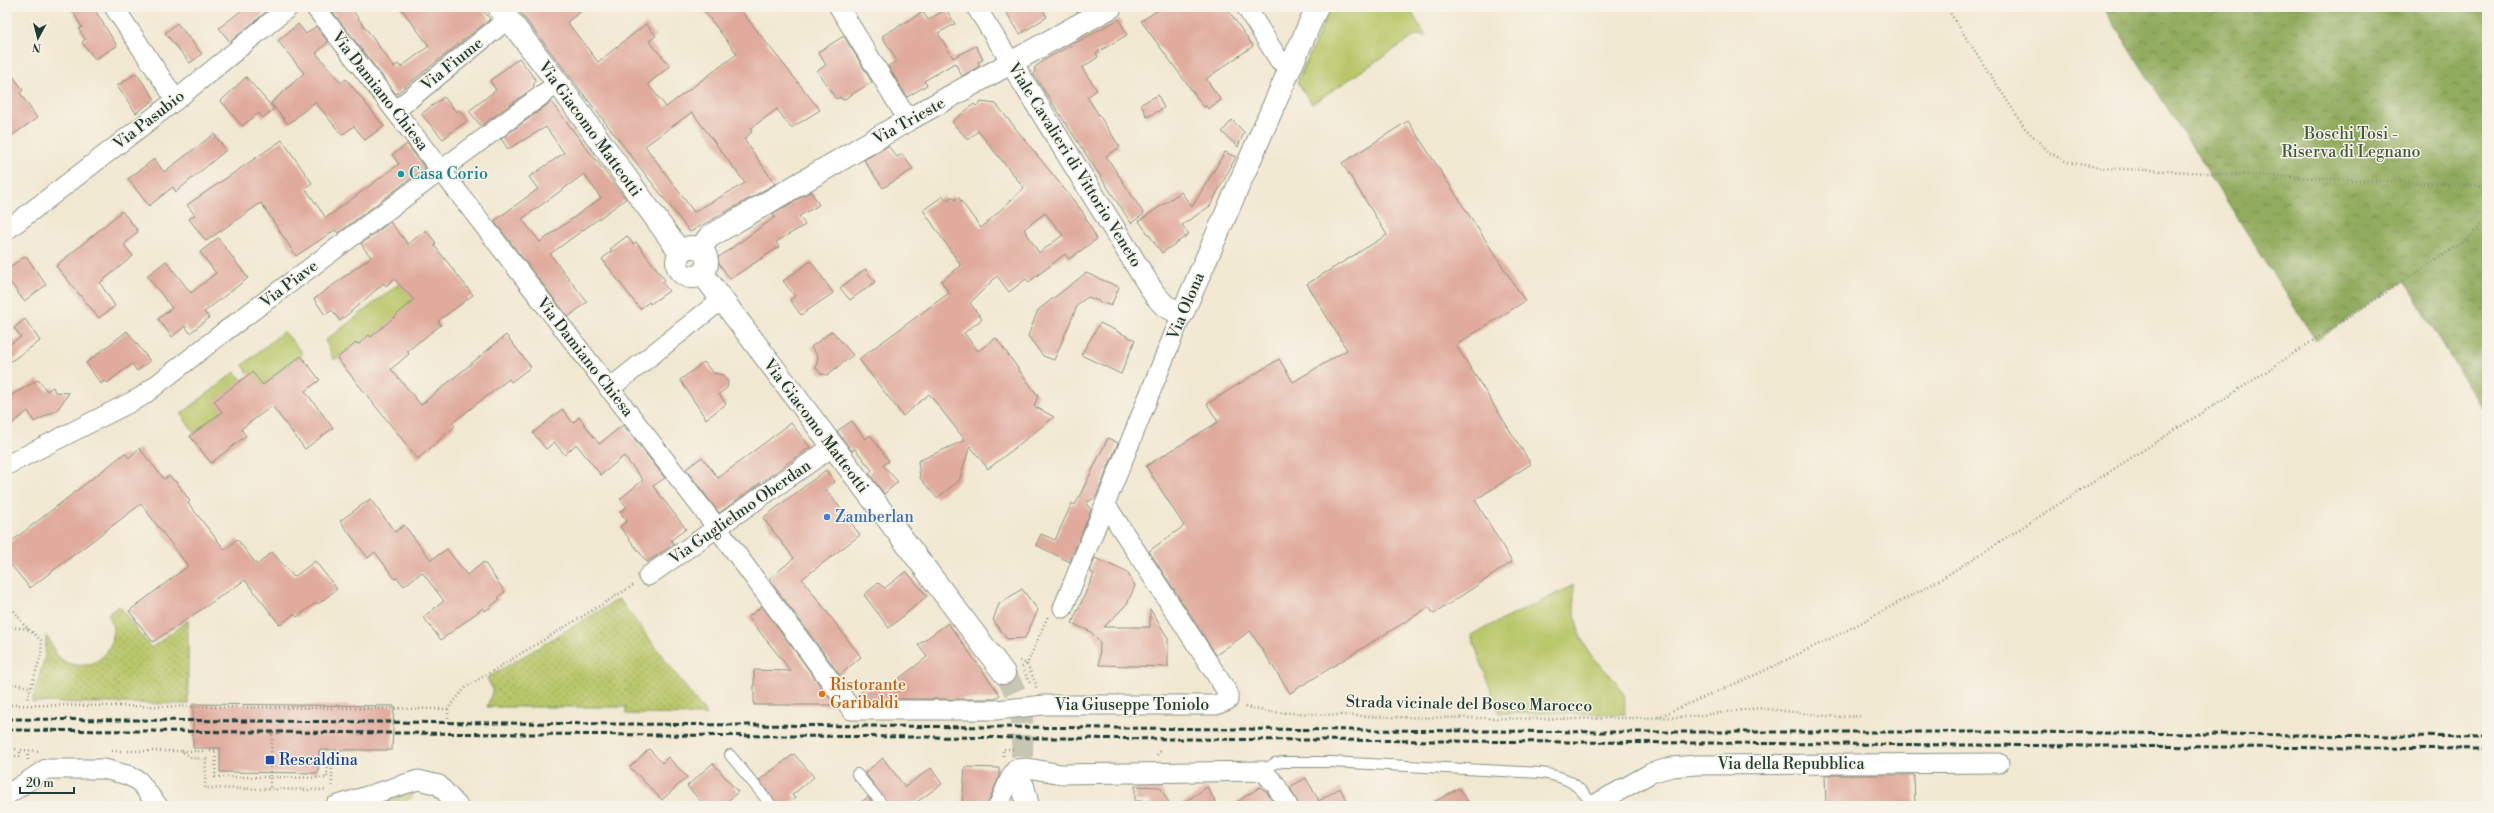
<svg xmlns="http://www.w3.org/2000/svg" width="2494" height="813" font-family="'Libre Bodoni',serif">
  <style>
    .grass { fill: #b9c76a; stroke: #6c824f }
    .forest { fill: url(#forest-crowns); stroke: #587449 }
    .park { fill: url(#park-dots); stroke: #6c824f }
    .building { fill: #e0ab9d; fill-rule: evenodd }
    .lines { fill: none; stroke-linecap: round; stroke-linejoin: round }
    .secondary-tunnel { stroke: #c7c6b2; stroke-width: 22; stroke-dasharray: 22 11; stroke-linecap: butt }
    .lane-casing { stroke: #889282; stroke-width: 12 }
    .street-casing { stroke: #889282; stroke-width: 21 }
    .secondary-casing { stroke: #889282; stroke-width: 24 }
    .path { stroke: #889282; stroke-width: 2.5; stroke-dasharray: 1 3; stroke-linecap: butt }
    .lane { stroke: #fff; stroke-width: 10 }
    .street { stroke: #fff; stroke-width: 19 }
    .secondary { stroke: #fff; stroke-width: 22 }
    .rail { stroke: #1f3d34; stroke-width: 3; stroke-dasharray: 6 3; stroke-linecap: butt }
    .culture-dot { fill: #0f9aa8; stroke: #f7f3e8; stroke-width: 1.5 }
    .shop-dot { fill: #3f7fe0; stroke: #f7f3e8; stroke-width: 1.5 }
    .food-dot { fill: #e8710a; stroke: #f7f3e8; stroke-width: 1.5 }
    .transit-dot { fill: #1a4fb4; stroke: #f7f3e8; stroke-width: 1.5 }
    .labels { text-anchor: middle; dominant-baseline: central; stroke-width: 3; stroke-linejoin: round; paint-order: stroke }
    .street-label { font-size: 16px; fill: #1f3d34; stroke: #f7f3e8 }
    .park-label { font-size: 16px; fill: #3e593f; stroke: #f7f3e8 }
    .culture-label { font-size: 16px; fill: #0d838f; stroke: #f7f3e8; text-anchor: start }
    .shop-label { font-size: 16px; fill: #366cbe; stroke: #f7f3e8; text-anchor: start }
    .food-label { font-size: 16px; fill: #c56008; stroke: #f7f3e8; text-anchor: start }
    .transit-label { font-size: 16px; fill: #164399; stroke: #f7f3e8; text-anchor: start }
  </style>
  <defs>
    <pattern id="forest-crowns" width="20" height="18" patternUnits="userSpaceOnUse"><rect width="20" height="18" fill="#92ac5e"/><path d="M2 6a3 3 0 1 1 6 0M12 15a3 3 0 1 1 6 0" fill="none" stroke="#778d4e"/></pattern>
    <pattern id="park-dots" width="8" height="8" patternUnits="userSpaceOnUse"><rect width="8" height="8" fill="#b9c76a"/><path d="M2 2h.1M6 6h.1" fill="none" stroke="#96a358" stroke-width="1.8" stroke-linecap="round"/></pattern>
  </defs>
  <rect width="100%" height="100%" fill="#f7f3e8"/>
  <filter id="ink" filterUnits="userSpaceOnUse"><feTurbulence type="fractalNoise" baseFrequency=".025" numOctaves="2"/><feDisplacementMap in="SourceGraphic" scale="8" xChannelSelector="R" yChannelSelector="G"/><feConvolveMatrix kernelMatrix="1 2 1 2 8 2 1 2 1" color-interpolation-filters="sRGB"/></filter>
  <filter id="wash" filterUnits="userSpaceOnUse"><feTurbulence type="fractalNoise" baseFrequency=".012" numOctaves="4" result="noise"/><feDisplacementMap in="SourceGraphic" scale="16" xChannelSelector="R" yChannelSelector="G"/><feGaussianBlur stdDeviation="0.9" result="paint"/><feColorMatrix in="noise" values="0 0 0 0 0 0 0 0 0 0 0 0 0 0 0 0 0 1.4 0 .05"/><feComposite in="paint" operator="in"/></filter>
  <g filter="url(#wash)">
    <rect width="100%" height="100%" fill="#f1e8d1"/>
    <!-- grass -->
    <g class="grass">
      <path d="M1331,7H1408L1426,36L1416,35L1312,104L1297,82Z"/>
      <path d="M440,252L450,265L423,286L409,304L410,306L371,337L369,335L334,360C330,353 330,348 325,341Z"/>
      <path d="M284,331L303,354L263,385L252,372L249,374L243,365Z"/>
      <path d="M235,372L242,380L222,412L194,433L181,414Z"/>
      <path d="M1574,585C1573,611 1576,634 1591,655C1600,668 1617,678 1623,693C1626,698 1624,708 1625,714L1499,713L1471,635Z"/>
    </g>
    <!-- forest -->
    <path class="forest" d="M2103,7H2487V417L2404,280L2316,341Z"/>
    <!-- park -->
    <g class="park">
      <path d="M619,599L707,715L626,714V707H487L493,690L487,678Z"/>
      <path d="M119,606L151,648L188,620V704L32,702L45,656L46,636C53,641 52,657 68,663C99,675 124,641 108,614Z"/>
      <path d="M412,793L413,796L400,806H369Z"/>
    </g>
    <g id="blocks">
      <!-- building -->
      <g class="building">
        <path d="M70,7H93L117,46L95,59L82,42L85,39L79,29L82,27Z"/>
        <path d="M246,7H272L230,42L219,28Z"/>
        <path d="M329,7H350L394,67L398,64L401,67L429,46L400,7H481L490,19L396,94Z"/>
        <path d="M516,7H586L567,22L598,62L646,24L656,36L649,41L670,66L648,84L666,107L737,54L701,7H738L820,110L791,128L777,109L750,129L752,132L744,139L775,184L690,232ZM692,112L745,183L694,212L645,146Z"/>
        <path d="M1003,7H1041L1047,17L1020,34Z"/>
        <path d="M1163,7H1226L1253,46L1206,79L1221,100L1208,109L1206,106L1204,107L1141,21Z"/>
        <path d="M946,9L955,24L938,33L953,58L976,46L983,60L978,62L980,66L962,76L955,63L924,81L927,85L907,97L888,66L897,61L882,36L923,12L928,20Z"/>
        <path d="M1119,19L1127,35L1096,53L1098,57L1082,68L1097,90L1087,97L1120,147L1106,156L1144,214L1131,223L1034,75L1035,67L1046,59Z"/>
        <path d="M177,23L202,54L190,63L165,33Z"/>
        <path d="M298,24L306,34L316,26L328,42L316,53L341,83L346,79L384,126L365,140L354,126L342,135L315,102L288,124L271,103L304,73L278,41Z"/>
        <path d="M844,36L872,82L843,100L840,97L836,99L817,71L826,65L818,52Z"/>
        <path d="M519,58L535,79L533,88L481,126L469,111L496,90L490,81Z"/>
        <path d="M7,68L23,90L20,93L37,118L7,139Z"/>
        <path d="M136,73L155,99L136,113L117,86Z"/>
        <path d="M246,77L274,109L263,118L259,113L242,126L221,101Z"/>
        <path d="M1158,95L1164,108L1147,117L1141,104Z"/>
        <path d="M444,97L456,112L459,110L467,121L443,139L421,114Z"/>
        <path d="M551,102L626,199L550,254L587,302L568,317L494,221L538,189L529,177L564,153L546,127L508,149L501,139ZM584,174L601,198L540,242L522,219Z"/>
        <path d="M981,102L996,104L1082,211L1097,239L1069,259L1065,254L1029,282L1026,279L1009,292L997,276L970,303L982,319L964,333L978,351L996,338L1038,396L1034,406L1054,417L988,469L970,446L959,481L937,498L920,478L918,461L965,440L929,394L903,416L859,359L949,293L941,281L961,266L923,210L943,196L947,201L952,196L955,200L958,197L981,228L1024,188L978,131L968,140L952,122L974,104L976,106ZM1045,213L1063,235L1039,253L1024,229Z"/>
        <path d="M1232,120L1244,132L1238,147L1222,132Z"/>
        <path d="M1408,121L1525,301L1456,345L1531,464L1475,500L1512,562L1434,614L1429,607L1290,693L1250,631L1216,655L1149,551L1184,526L1146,466L1218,422L1207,404L1279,359L1293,382L1347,350L1307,284L1387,235L1342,163Z"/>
        <path d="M214,134L226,150L176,192L173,187L149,206L128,179L154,159L164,172Z"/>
        <path d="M282,140L312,183L305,188L326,218L399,164L392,155L407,144L425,168L338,233L335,230L296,256L261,203L206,241L189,219L195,215L187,205Z"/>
        <path d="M888,146L897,157L902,154L913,169L883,188L864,160Z"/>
        <path d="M1225,152L1236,157L1210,206L1182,225L1189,234L1162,253L1139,221L1181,192L1192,207Z"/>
        <path d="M811,191L819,205L799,216L805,225L776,242L779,247L730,279L716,259L775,217L773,214Z"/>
        <path d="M122,211L138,231L124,245L133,256L100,283L115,306L99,318L56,266Z"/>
        <path d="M390,222L408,244L426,230L436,243L434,245L473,295L438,321L441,325L407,351L409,354L391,369L421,405L506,335L531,367L511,382L509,379L452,423L455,426L418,459L337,358L356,343L359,344L369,335L371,337L414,300L394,279L386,286L384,283L340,321L332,310L325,315L314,299L371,257L361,244Z"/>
        <path d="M627,236L633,244L636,242L665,280L662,282L669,291L650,304L649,302L640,309L602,259L612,251L610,249Z"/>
        <path d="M218,238L248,278L204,312L209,318L190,333L185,326L172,337L158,319L172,308L147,276L166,261L191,293L216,273L200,252Z"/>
        <path d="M26,256L46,285L24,301L7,278V269Z"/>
        <path d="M811,261L833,293L801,315L790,300L795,296L783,281Z"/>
        <path d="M865,269L875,282L850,300L840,288Z"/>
        <path d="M1086,273L1119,287L1111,306L1088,297L1078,304L1054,360L1043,356L1028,336L1038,310Z"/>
        <path d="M25,319L40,341L7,364V346L21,337L14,328Z"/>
        <path d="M1100,323L1135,340L1121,374L1081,355Z"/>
        <path d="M127,331L150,361L137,371L132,364L107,383L105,380L101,384L86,363Z"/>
        <path d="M832,331L853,355L827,375L821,374L816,367L818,356L811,347Z"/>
        <path d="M301,356L320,380L305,391L333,428L305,449L272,406L241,429L246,436L211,463L190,436L222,412L214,401L252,372L263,385Z"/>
        <path d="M704,362L713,373L723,375L728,382L727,388L719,394L726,404L706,419L680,380Z"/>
        <path d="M38,380L47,391L53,387L55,392L69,393L57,410L34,422L28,411L7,428V398Z"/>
        <path d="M562,409L573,423L579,417L599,444L623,425L665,478L653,486L686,529L671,540L674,544L647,562L620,527L627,521L620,512L627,507L620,499L643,480L624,456L601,475L576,444L565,455L554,442L546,449L533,433Z"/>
        <path d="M852,421L865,439L870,435L889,461L883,465L898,482L884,494L869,473L872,470L855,449L852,451L837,431Z"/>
        <path d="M791,423L810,447L719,513L686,469L702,457L718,478Z"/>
        <path d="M1108,438L1118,443L1096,497L1086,503L1091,510L1070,562L1036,545L1041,534L1055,540L1072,503L1075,505Z"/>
        <path d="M139,448L164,479L169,476L177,483L190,501L188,503L225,550L237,539L257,565L272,552L294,577L315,561L337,589L318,604L317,602L297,617L294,614L280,625L245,580L153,642L129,611L188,566L141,504L30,588L7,560V545L125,453L129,458Z"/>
        <path d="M826,470L835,482L826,489L860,535L802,579L861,657L840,675L769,579L794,558L763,518Z"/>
        <path d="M370,499L395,532L404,525L431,560L447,549L467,575L484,562L505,592L498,597L500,599L485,611L483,608L441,640L423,617L444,601L422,572L404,586L397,578L395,579L375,552L368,558L340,521Z"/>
        <path d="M1095,558L1127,572L1135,586L1127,604L1104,627H1150V609L1168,638V667L1099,665L1100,643L1091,632L1072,623L1094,574L1090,572Z"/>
        <path d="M906,571L927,596L889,628L864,595L878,583L885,588Z"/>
        <path d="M1022,589L1038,610L1025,638L1007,639L993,620L999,604Z"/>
        <path d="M762,606L833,703V705H754V670L791,671L748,617Z"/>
        <path d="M948,623L1000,695L995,699H858L856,696L872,684L880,693L927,657L918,645Z"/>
        <path d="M193,704L394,706L392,750H319L318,773L220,772V748H193Z"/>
        <path d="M649,749L662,763L668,757L687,777L662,800L630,767Z"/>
        <path d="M794,754L814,777L792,795L795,798L786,806H778L759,780Z"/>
        <path d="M883,758L905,787L931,768L942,784L911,806H890L865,773Z"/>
        <path d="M713,763L738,792L722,806H705L687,786Z"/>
        <path d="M965,767L999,768V777L987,806H962Z"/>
        <path d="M1825,775H1914L1915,806H1826Z"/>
        <path d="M1306,778L1319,801L1340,788L1349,806H1299L1290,787Z"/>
        <path d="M1135,786L1160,787L1171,806H1153L1150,801H1135Z"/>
        <path d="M1207,787L1218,806H1179Z"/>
        <path d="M1260,787L1267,792L1275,806H1231Z"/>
        <path d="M1459,788L1471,806H1427Z"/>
        <path d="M868,797L876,806H856Z"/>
      </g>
    </g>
  </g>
  <g filter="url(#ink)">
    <use href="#blocks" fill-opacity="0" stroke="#889282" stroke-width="1"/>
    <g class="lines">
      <!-- secondary-tunnel -->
      <path class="secondary-tunnel" d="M1004,673C1033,713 1018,741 1023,786"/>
      <defs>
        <g id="lane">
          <path d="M730,755L772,806"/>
          <path d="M1263,771L1275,763L1283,762H1331L1541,773C1568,777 1577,783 1593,805"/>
          <path d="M857,774L884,806"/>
        </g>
        <g id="street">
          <path d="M114,7L176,100"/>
          <path d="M315,7L718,529L852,710H996L1044,705H1216L1228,700V693L1106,505"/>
          <path d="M839,7L908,120"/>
          <path d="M976,7L1012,64"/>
          <path d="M1246,7L1279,60L1290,69"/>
          <path d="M396,110L508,19"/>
          <path d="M7,230L176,100L289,7"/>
          <path d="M609,389L721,300"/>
          <path d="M7,465L141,397L224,332L558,83"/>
          <path d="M648,576L832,447"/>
          <path d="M1063,608L1182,314"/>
          <path d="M7,795L46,769H104L127,775L139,781L158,806"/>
          <path d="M335,806L418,780L439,785L458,806"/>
          <path d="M998,806C1004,795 1008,778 1016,769L1028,768L1061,774L1263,771L1276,785L1288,806"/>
          <path d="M1592,806L1651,773L1672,767L1696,765L1999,763"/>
        </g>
        <g id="secondary">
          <path d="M499,7L558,83L680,252"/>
          <path d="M1012,64L1155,295L1165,306L1182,314L1317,7"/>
          <circle cx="692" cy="262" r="15"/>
          <path d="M700,249L709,237L908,120L1111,7"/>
          <path d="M702,273L1004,673"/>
          <path d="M1023,786L1028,806"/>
        </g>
      </defs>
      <!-- lane casing -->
      <use href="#lane" class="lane-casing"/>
      <!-- street casing -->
      <use href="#street" class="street-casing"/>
      <!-- secondary casing -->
      <use href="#secondary" class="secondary-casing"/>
      <!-- path -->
      <g class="path">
        <path d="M1946,7L2025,128L2050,153L2067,162L2103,168L2487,186"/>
        <path d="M7,601L24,625L42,641L41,655L27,700"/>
        <path d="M7,627L28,629"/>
        <path d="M1020,661L1027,664L1036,684V688"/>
        <path d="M1022,667L1027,664L1048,616"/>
        <path d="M1024,671L1031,685"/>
        <path d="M8,683L29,687"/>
        <path d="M7,688L10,674"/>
        <path d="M7,705L448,709L466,687L634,585"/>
        <path d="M1245,707L1270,712L1385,717L1569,719L1687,717L1759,708L1837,717L1860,716"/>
        <path d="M1658,717L1753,676L1844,632L1938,581L2255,379L2470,237L2487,219"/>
        <path d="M448,718V709"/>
        <path d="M272,735L270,777L327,778L328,759H332V788"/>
        <path d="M7,749H18"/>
        <path d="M112,751H182L192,758L206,759L205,788L326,790"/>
        <path d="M182,751H216L215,777H270V789"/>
        <path d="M1157,755L1162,749"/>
        <path d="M7,756H20V750L41,751"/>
        <path d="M1003,756V749H1015"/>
        <path d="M28,760V753"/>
      </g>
      <!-- lane -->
      <use href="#lane" class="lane"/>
      <!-- street -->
      <use href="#street" class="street"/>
      <!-- secondary -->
      <use href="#secondary" class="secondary"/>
      <!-- rail -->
      <g class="rail">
        <path d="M7,719L1609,732H2017L2487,737"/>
        <path d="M7,730L2487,749"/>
      </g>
    </g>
  </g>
  <!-- markers -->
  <circle class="culture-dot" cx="401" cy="174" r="4"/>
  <circle class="shop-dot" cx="827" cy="517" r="4"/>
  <circle class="food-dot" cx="822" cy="694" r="4"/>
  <rect class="transit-dot" x="265" y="755" width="10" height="10" rx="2"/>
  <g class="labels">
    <!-- street labels -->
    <g class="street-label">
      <text transform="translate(452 64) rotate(-39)">Via Fiume</text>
      <text transform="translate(380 91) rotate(52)">Via Damiano Chiesa</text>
      <text transform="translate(149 120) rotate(-38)">Via Pasubio</text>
      <text transform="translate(909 121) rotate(-29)">Via Trieste</text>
      <text transform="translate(590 129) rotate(54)">Via Giacomo Matteotti</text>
      <text transform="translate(1075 165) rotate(58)">Viale Cavalieri di Vittorio Veneto</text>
      <text transform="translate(289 284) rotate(-37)">Via Piave</text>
      <text transform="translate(1186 306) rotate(-67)">Via Olona</text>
      <text transform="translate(585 357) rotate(52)">Via Damiano Chiesa</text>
      <text transform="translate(816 426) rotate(53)">Via Giacomo Matteotti</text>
      <text transform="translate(740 512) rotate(-35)">Via Guglielmo Oberdan</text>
      <text transform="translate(1469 704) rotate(1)">Strada vicinale del Bosco Marocco</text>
      <text x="1132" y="705">Via Giuseppe Toniolo</text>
      <text x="1791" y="764">Via della Repubblica</text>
    </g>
    <!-- park labels -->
    <g class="park-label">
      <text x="2351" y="134">Boschi Tosi -<tspan x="2351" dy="18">Riserva di Legnano</tspan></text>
    </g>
    <!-- culture labels -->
    <g class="culture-label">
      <text x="409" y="174">Casa Corio</text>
    </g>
    <!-- shop labels -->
    <g class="shop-label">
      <text x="835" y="517">Zamberlan</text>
    </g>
    <!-- food labels -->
    <g class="food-label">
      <text x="830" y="685">Ristorante<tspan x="830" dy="18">Garibaldi</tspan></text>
    </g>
    <!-- transit labels -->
    <g class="transit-label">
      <text x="279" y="760">Rescaldina</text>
    </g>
  </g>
  <!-- margin -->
  <rect width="2494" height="813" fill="none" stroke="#f7f3e8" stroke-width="24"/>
  <!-- north arrow -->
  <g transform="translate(38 38) rotate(187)" stroke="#f7f3e8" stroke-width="3" paint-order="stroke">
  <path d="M0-3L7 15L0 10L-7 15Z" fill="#1f3d34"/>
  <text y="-6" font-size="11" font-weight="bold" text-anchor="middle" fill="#1f3d34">N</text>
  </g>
  <!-- scale -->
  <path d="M20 787v6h54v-6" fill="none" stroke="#1f3d34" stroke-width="2"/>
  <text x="26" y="787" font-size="12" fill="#1f3d34" stroke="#f7f3e8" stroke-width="3" paint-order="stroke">20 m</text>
</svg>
